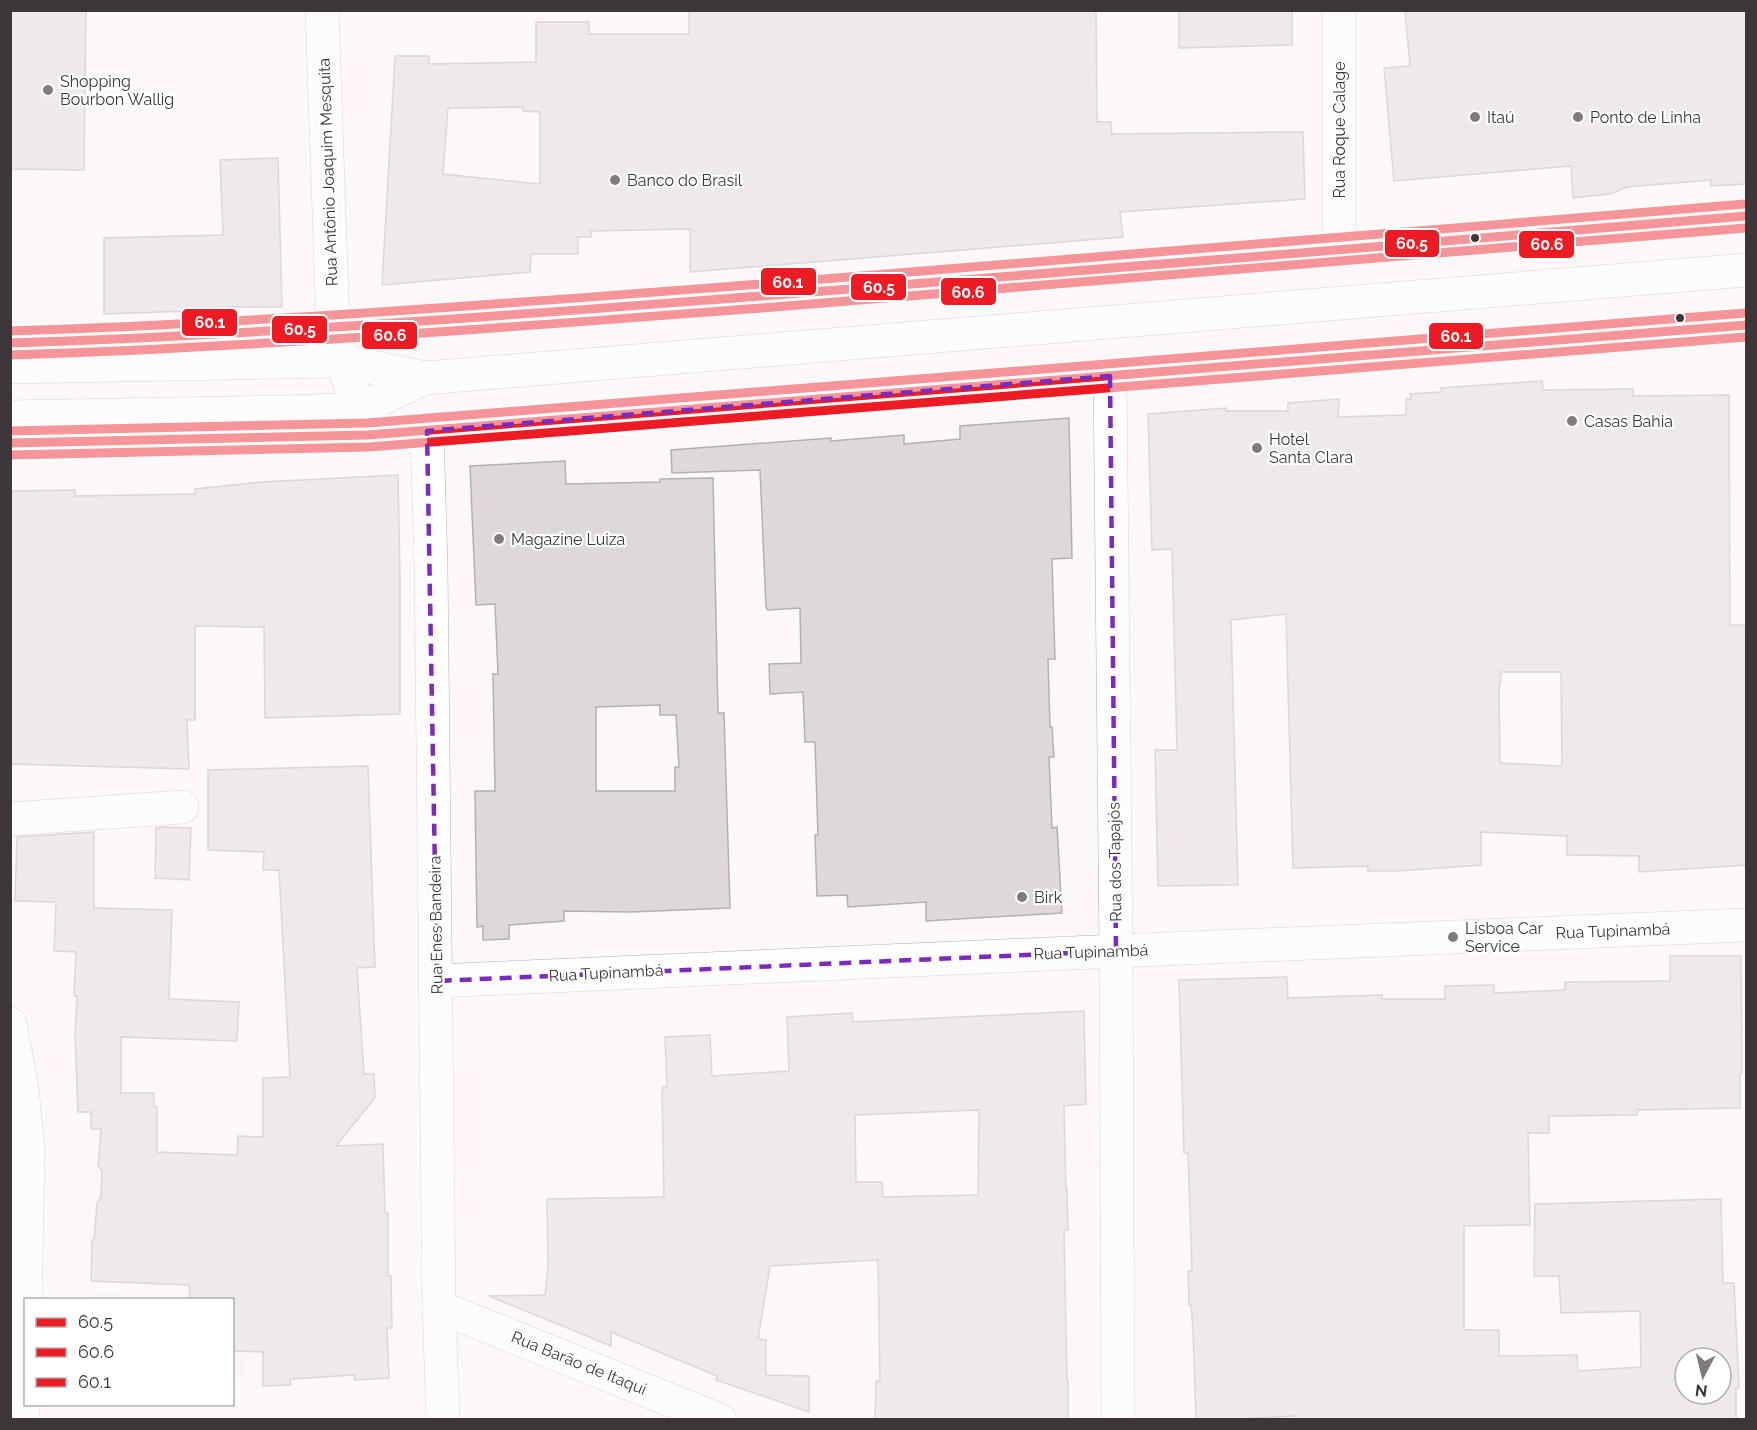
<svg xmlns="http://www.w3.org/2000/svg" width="1757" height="1430" font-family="Raleway,sans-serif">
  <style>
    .built { fill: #fdedf5 }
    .building { fill: #ddd8db; stroke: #b4b0b3; stroke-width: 1.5; fill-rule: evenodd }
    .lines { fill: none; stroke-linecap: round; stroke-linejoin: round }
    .minor-casing { stroke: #b3aeb0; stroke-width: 34 }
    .major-casing { stroke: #b3aeb0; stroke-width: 34 }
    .minor { stroke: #fffefe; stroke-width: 33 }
    .major { stroke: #fffefe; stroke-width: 33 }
    .bus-1-casing { stroke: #fff; stroke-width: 14 }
    .bus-2-casing { stroke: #fff; stroke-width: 14 }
    .bus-3-casing { stroke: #fff; stroke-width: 14 }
    .bus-1 { stroke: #ed1c24; stroke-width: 9 }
    .bus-2 { stroke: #ed1c24; stroke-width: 9 }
    .bus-3 { stroke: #ed1c24; stroke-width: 9 }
    .marked { fill: none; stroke: #7b2cbf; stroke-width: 4.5; stroke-dasharray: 12 8; stroke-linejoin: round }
    .poi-dot { fill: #807a7c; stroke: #fff; stroke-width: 2 }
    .bus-dot { fill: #3d3639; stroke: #fff; stroke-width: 2 }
    .labels { text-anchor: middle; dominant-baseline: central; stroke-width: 4.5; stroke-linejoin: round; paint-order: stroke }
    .poi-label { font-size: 16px; fill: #3d3639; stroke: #fff; text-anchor: start }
    .street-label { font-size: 16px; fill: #3d3639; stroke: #fff }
    .line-badge { stroke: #fff; stroke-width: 2 }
    .badge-label { font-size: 16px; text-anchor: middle; font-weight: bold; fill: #fff }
  </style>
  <rect width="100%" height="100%" fill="#fcf7f9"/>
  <!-- built -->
  <path class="built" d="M89,1293L246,1296V1377H233L232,1300H89Z"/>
  <!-- building -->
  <g class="building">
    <path d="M10,10H86L84,170L10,169Z"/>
    <path d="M689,10H1096L1097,122H1111L1112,134L1303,132L1305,199L1120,212L1123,237L690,272V229L591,231V237H578V254H531L530,272L382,285L395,56H429V64L536,62V22H589V34H689ZM523,107V111L540,112V184L443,174L448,108Z"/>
    <path d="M1179,10H1292V45L1179,48Z"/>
    <path d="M1405,10H1746V184L1711,186V180L1627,187L1610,194L1573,198L1571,166L1394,181L1384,68L1410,66Z"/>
    <path d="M278,158L282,307H216V310L104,314V238L223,235L220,160Z"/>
    <path d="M1542,381L1543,390L1633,389V396L1729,395L1730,625H1746V865L1639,872V856L1567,855V836L1481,832V865L1398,871H1368V866L1293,868L1286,614L1231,620L1238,885L1158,886L1155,750H1177L1172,549L1152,550L1148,414L1226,408V411H1288V403L1339,399L1338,417L1406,415V399H1411L1410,394L1441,392V388ZM1501,672H1561L1562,766L1500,763L1499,685H1500Z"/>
    <path d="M1069,418L1072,558L1052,559L1055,659H1048L1050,727H1052L1054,757H1049L1052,828L1057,827L1062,913L926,921V902L848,907L847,895L817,896L815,835H818L815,742H805L803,692L770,694L769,664L801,663L800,608L768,610L766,607L760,470L672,473L671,450L831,438V441L904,435V444L960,439V426Z"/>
    <path d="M565,461L566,484L660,482V479L713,478L718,713H724L730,908L630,912L564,911V921L509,925V939L483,940V926L477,927L475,791H495L493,674H498L495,604L476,605L470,466ZM660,705V715H676L679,767H675V791H596V707Z"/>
    <path d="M398,475L400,577V714L265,718L264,627L195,626V720H187L189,769L10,764V491L75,490V496L195,494V489L262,482Z"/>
    <path d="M368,766L375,967L357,968L364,1074H374L375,1098L336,1146L383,1144L385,1213H388V1276H391L392,1328H387L389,1378L355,1380L354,1375L290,1379L291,1385L263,1386V1352L232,1351V1299H190L189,1285L91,1281L92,1240H94L97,1203L101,1197L102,1171L98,1165L101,1129H91V1112H78L75,1035L77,996H74L76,952L54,951L56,902L15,901L17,837L94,832V908L172,910L169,999L239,1002L237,1041L121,1037V1093H154V1107H157V1152L237,1155L238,1136L263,1137V1078L290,1077L279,870H263L264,852L208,850V770Z"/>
    <path d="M163,827L191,828L189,880L155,878L156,828Z"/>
    <path d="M1670,956H1741L1742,1073L1740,1074V1108L1637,1110V1115L1549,1116V1133H1528L1530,1225L1464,1226V1330H1499V1356L1577,1355L1578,1371L1641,1367L1640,1311L1561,1313L1559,1276H1534L1535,1204L1721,1199L1723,1283H1734L1739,1388H1736V1419H1294V1416L1239,1419H1196L1193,1329L1191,1304L1189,1305L1188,1271H1192L1188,1153H1184L1179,980L1287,977L1288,998L1382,995V999H1445V986L1494,985V993L1565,990V982L1670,981ZM1685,1358H1721V1394H1685Z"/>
    <path d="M1084,1011L1086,1104L1064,1106L1066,1191L1067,1190L1068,1230H1064L1067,1380H1068V1419H875L876,1381H880L878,1260L770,1266L758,1339L766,1340V1375L809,1376V1412L716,1380L717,1376L611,1332V1346L489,1296L545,1295L548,1268L547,1199L664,1197L662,1090H664L663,1087H667L665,1037L710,1035L712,1076L789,1071L787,1017L852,1013L853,1022ZM979,1110L978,1195L883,1197L882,1182H856L855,1115Z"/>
  </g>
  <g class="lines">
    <defs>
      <g id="minor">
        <path d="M1339,249V10"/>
        <path d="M10,367L342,361L425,378L1746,270"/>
        <path d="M1110,376L1116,951L1118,1420"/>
        <path d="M10,417L289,412L359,409L425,378"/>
        <path d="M427,431L431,566L439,1307L443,1420"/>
        <path d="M10,819L182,807"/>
        <path d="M437,981L1116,951L1746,925"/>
        <path d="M10,1024L22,1088L28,1149L23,1420"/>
        <path d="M439,1307L720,1420"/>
      </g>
      <g id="major">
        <path d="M322,10L333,328L342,361L368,435"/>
        <path d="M10,343C235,337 459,318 683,302C1037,275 1392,245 1746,216"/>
        <path d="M10,443L368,435L1746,325"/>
      </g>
    </defs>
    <!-- minor casing -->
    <use href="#minor" class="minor-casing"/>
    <!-- major casing -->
    <use href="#major" class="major-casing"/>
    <!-- minor -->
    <use href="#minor" class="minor"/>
    <!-- major -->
    <use href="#major" class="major"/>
    <defs>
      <g id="bus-1">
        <path d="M10,343C261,335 511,315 761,296C1089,271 1418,243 1746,216"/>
        <path d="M10,443L368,435L1746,325"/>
      </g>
      <g id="bus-2">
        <path d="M10,355C261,347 511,327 761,308C1090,283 1418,255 1746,228"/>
        <path d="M10,455L369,447L1746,337"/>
      </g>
      <g id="bus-3">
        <path d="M10,331C261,323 511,303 761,284C1089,259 1417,231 1745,204"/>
        <path d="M10,431L367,423L1745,313"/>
      </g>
    </defs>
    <!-- bus-1 casing -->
    <use href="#bus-1" class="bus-1-casing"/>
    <!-- bus-2 casing -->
    <use href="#bus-2" class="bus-2-casing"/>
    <!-- bus-3 casing -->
    <use href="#bus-3" class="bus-3-casing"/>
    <!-- bus-1 -->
    <use href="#bus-1" class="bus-1"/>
    <!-- bus-2 -->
    <use href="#bus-2" class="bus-2"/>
    <!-- bus-3 -->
    <use href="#bus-3" class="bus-3"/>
  </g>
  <!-- marked area -->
  <path d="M0 0H1757V1430H0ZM1110,376L1116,951L437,981L427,431Z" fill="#fcf7f9" fill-opacity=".55" fill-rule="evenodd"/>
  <path class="marked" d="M1110,376L1116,951L437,981L427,431Z"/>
  <!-- markers -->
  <g class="poi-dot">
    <circle cx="48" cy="90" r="6"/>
    <circle cx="1475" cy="117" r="6"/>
    <circle cx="1578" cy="117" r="6"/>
    <circle cx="615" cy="180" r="6"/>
    <circle cx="1572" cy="421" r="6"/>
    <circle cx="1257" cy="448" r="6"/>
    <circle cx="499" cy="539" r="6"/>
    <circle cx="1022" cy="897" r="6"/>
    <circle cx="1453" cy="937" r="6"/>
  </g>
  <g class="bus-dot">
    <circle cx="1475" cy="238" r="5"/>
    <circle cx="1680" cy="318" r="5"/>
  </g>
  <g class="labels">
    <!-- poi labels -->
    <g class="poi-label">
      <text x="60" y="81">Shopping<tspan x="60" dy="18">Bourbon Wallig</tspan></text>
      <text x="1487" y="117">Itaú</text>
      <text x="1590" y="117">Ponto de Linha</text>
      <text x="627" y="180">Banco do Brasil</text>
      <text x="1584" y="421">Casas Bahia</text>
      <text x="1269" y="439">Hotel<tspan x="1269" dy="18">Santa Clara</tspan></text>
      <text x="511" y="539">Magazine Luiza</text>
      <text x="1034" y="897">Birk</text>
      <text x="1465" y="928">Lisboa Car<tspan x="1465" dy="18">Service</tspan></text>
    </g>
    <!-- street labels -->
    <g class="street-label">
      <text transform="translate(1339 130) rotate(-90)">Rua Roque Calage</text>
      <text transform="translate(328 172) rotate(-92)">Rua Antônio Joaquim Mesquita</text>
      <text transform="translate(1115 862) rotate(-91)">Rua dos Tapajós</text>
      <text transform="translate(436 925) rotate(-91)">Rua Enes Bandeira</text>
      <text transform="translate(1613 931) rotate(-2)">Rua Tupinambá</text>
      <text transform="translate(1091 952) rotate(-2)">Rua Tupinambá</text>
      <text transform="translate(606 973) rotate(-3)">Rua Tupinambá</text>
      <text transform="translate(579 1363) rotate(22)">Rua Barão de Itaqui</text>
    </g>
  </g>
  <g class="line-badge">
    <rect x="1384" y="229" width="56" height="29" rx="6" fill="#ed1c24"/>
    <rect x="1518" y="230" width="57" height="29" rx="6" fill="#ed1c24"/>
    <rect x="760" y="267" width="57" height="29" rx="6" fill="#ed1c24"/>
    <rect x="850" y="273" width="57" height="28" rx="6" fill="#ed1c24"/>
    <rect x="940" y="277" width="57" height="29" rx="6" fill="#ed1c24"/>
    <rect x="181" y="308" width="57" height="29" rx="6" fill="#ed1c24"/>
    <rect x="271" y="315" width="57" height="29" rx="6" fill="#ed1c24"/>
    <rect x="361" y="321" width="57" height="29" rx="6" fill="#ed1c24"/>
    <rect x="1428" y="322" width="56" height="28" rx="6" fill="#ed1c24"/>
  </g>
  <g class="badge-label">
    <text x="1412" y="249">60.5</text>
    <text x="1547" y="250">60.6</text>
    <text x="788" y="288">60.1</text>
    <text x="879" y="293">60.5</text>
    <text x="968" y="298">60.6</text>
    <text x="210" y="328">60.1</text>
    <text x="300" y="335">60.5</text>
    <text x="390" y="341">60.6</text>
    <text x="1456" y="342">60.1</text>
  </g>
  <!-- border -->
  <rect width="1757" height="1430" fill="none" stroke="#3d3639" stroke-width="24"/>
  <!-- legend -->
  <rect x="24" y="1298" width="210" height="108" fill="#ffffff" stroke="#b1afb0" stroke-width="1.5"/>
  <rect x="36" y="1318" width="30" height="9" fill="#ed1c24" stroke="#b1afb0" stroke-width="1.5"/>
  <text x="78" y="1328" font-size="18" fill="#3d3639">60.5</text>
  <rect x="36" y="1348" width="30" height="9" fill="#ed1c24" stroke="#b1afb0" stroke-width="1.5"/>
  <text x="78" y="1358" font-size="18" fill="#3d3639">60.6</text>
  <rect x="36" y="1378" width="30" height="9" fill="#ed1c24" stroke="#b1afb0" stroke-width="1.5"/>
  <text x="78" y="1388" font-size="18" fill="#3d3639">60.1</text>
  <!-- north arrow -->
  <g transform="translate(1703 1376) rotate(187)"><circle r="28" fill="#ffffff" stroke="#b1afb0" stroke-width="1.5"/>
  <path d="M0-4.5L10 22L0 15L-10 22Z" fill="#807a7c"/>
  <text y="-9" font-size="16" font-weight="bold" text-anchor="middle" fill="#3d3639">N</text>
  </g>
</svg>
